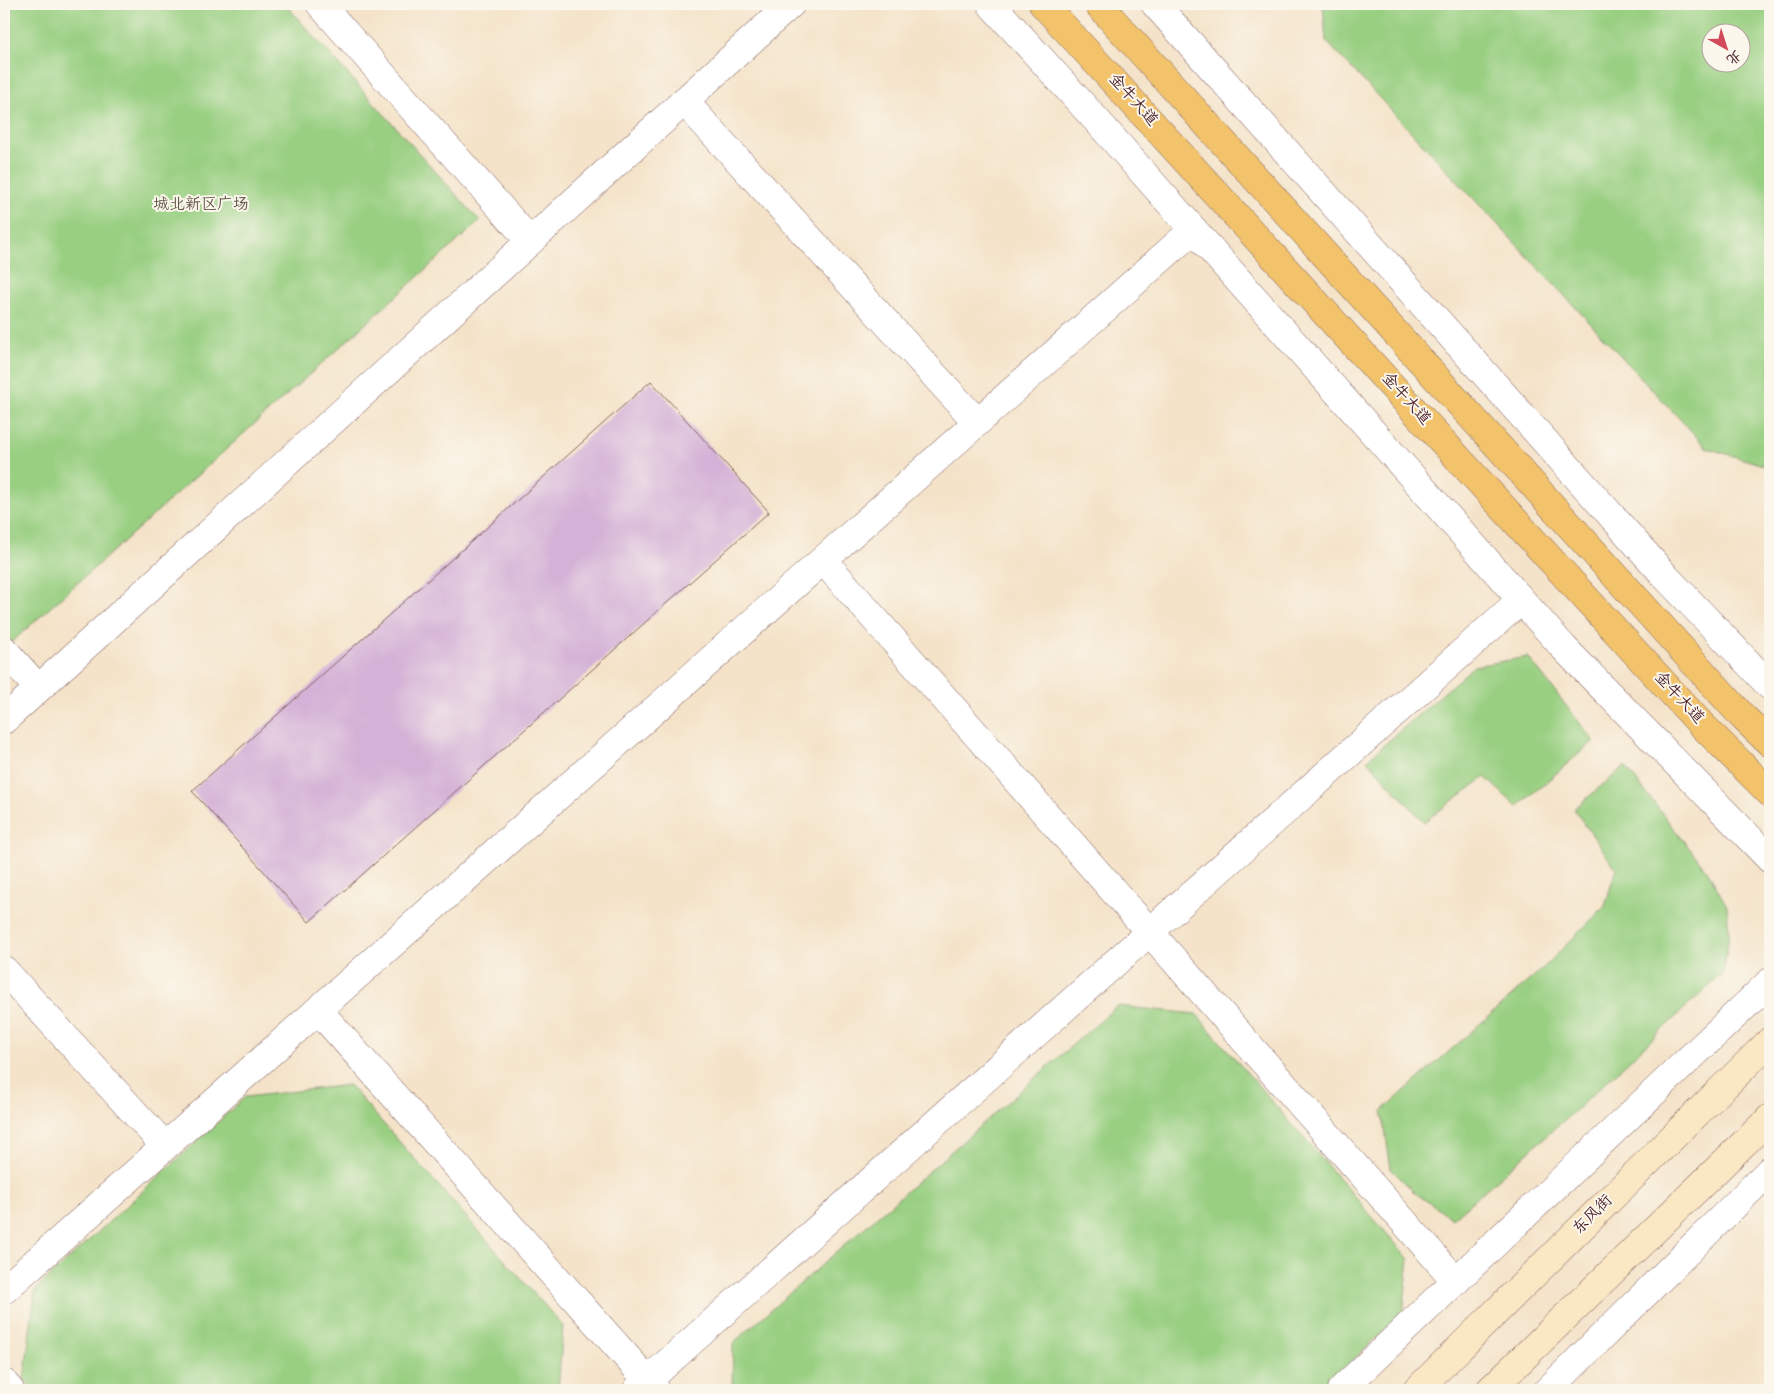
<svg xmlns="http://www.w3.org/2000/svg" width="1774" height="1394" font-family="'Gochi Hand','LXGW WenKai TC',sans-serif">
  <style>
    .green { fill: #98cf81; stroke: #717756; fill-rule: evenodd }
    .building { fill: #d4b2d7 }
    .lines { fill: none; stroke-linecap: round; stroke-linejoin: round }
    .minor-casing { stroke: #866462; stroke-width: 29 }
    .tertiary-casing { stroke: #866462; stroke-width: 29 }
    .secondary-casing { stroke: #866462; stroke-width: 29 }
    .primary-casing { stroke: #866462; stroke-width: 29 }
    .minor { stroke: #fff; stroke-width: 28 }
    .tertiary { stroke: #fff; stroke-width: 28 }
    .secondary { stroke: #fae7c3; stroke-width: 28 }
    .primary { stroke: #f2c36a; stroke-width: 28 }
    .labels { text-anchor: middle; dominant-baseline: central; stroke-width: 4; stroke-linejoin: round; paint-order: stroke }
    .street-label { font-size: 16px; fill: #4a1f2b; stroke: #fbf7ec }
    .park-label { font-size: 16px; fill: #615445; stroke: #fbf7ec }
  </style>
  <rect width="100%" height="100%" fill="#fbf7ec"/>
  <filter id="ink" filterUnits="userSpaceOnUse"><feTurbulence type="fractalNoise" baseFrequency=".02" numOctaves="2"/><feDisplacementMap in="SourceGraphic" scale="10" xChannelSelector="R" yChannelSelector="G"/><feConvolveMatrix kernelMatrix="1 2 1 2 8 2 1 2 1" color-interpolation-filters="sRGB"/></filter>
  <filter id="wash" filterUnits="userSpaceOnUse"><feTurbulence type="fractalNoise" baseFrequency=".0096" numOctaves="4" result="noise"/><feDisplacementMap in="SourceGraphic" scale="20" xChannelSelector="R" yChannelSelector="G"/><feGaussianBlur stdDeviation="1.12" result="paint"/><feColorMatrix in="noise" values="0 0 0 0 0 0 0 0 0 0 0 0 0 0 0 0 0 1.4 0 .05"/><feComposite in="paint" operator="in"/></filter>
  <g filter="url(#wash)">
    <rect width="100%" height="100%" fill="#f4e3c9"/>
    <!-- green -->
    <g class="green">
      <path d="M4,4H285L480,221L12,642L4,633Z"/>
      <path d="M1323,4H1770V467L1707,448L1326,41ZM1712,32H1742V62H1712Z"/>
      <path d="M1528,657L1594,741L1517,807L1485,777L1424,822L1367,760L1474,666Z"/>
      <path d="M1625,766L1708,872L1727,906L1729,936L1723,973L1577,1109L1452,1219L1414,1192L1391,1169L1382,1111L1542,969L1605,906L1616,869L1574,809Z"/>
      <path d="M1117,1006L1196,1014L1409,1259L1403,1314L1321,1390H732L733,1343Z"/>
      <path d="M349,1085L563,1326L558,1390H34L24,1380L35,1290L245,1097Z"/>
    </g>
    <g id="blocks">
      <!-- building -->
      <path class="building" d="M651,381L769,512L309,922L192,791Z"/>
    </g>
  </g>
  <g filter="url(#ink)">
    <use href="#blocks" fill-opacity="0" stroke="#866462" stroke-width="1"/>
    <g class="lines">
      <defs>
        <g id="minor">
          <path d="M320,4L530,241"/>
          <path d="M991,4L1099,123L1564,648L1770,859"/>
          <path d="M1155,4L1667,578L1770,686"/>
          <path d="M684,101L977,422"/>
          <path d="M823,560L1456,1281"/>
          <path d="M4,650L38,688"/>
          <path d="M4,970L165,1146"/>
          <path d="M318,1010L656,1390"/>
          <path d="M4,1290L1193,230"/>
          <path d="M4,1383L10,1390"/>
          <path d="M637,1390L1521,600"/>
          <path d="M1341,1390L1770,982"/>
          <path d="M1548,1390L1770,1170"/>
        </g>
        <path id="tertiary" d="M4,720L791,4"/>
        <g id="secondary">
          <path d="M1417,1390L1770,1041"/>
          <path d="M1490,1390L1770,1118"/>
        </g>
        <g id="primary">
          <path d="M1043,4L1698,721L1770,793"/>
          <path d="M1098,4L1744,718L1770,743"/>
        </g>
      </defs>
      <!-- minor casing -->
      <use href="#minor" class="minor-casing"/>
      <!-- tertiary casing -->
      <use href="#tertiary" class="tertiary-casing"/>
      <!-- secondary casing -->
      <use href="#secondary" class="secondary-casing"/>
      <!-- primary casing -->
      <use href="#primary" class="primary-casing"/>
      <!-- minor -->
      <use href="#minor" class="minor"/>
      <!-- tertiary -->
      <use href="#tertiary" class="tertiary"/>
      <!-- secondary -->
      <use href="#secondary" class="secondary"/>
      <!-- primary -->
      <use href="#primary" class="primary"/>
    </g>
  </g>
  <g class="labels">
    <!-- street labels -->
    <g class="street-label">
      <text transform="translate(1132 101) rotate(48)">金牛大道</text>
      <text transform="translate(1405 400) rotate(48)">金牛大道</text>
      <text transform="translate(1678 699) rotate(47)">金牛大道</text>
      <text transform="translate(1594 1216) rotate(-45)">东风街</text>
    </g>
    <!-- park labels -->
    <g class="park-label">
      <text x="201" y="206">城北新区广场</text>
    </g>
  </g>
  <!-- margin -->
  <rect width="1774" height="1394" fill="none" stroke="#fbf7ec" stroke-width="20"/>
  <!-- north arrow -->
  <g transform="translate(1726 48) rotate(141)"><circle r="24" fill="#fbf7ec" stroke="#b4a19f"/>
  <path d="M0-4L9 19L0 12L-9 19Z" fill="#d1495b"/>
  <text y="-8" font-size="14" font-weight="bold" text-anchor="middle" fill="#4a1f2b">北</text>
  </g>
</svg>
